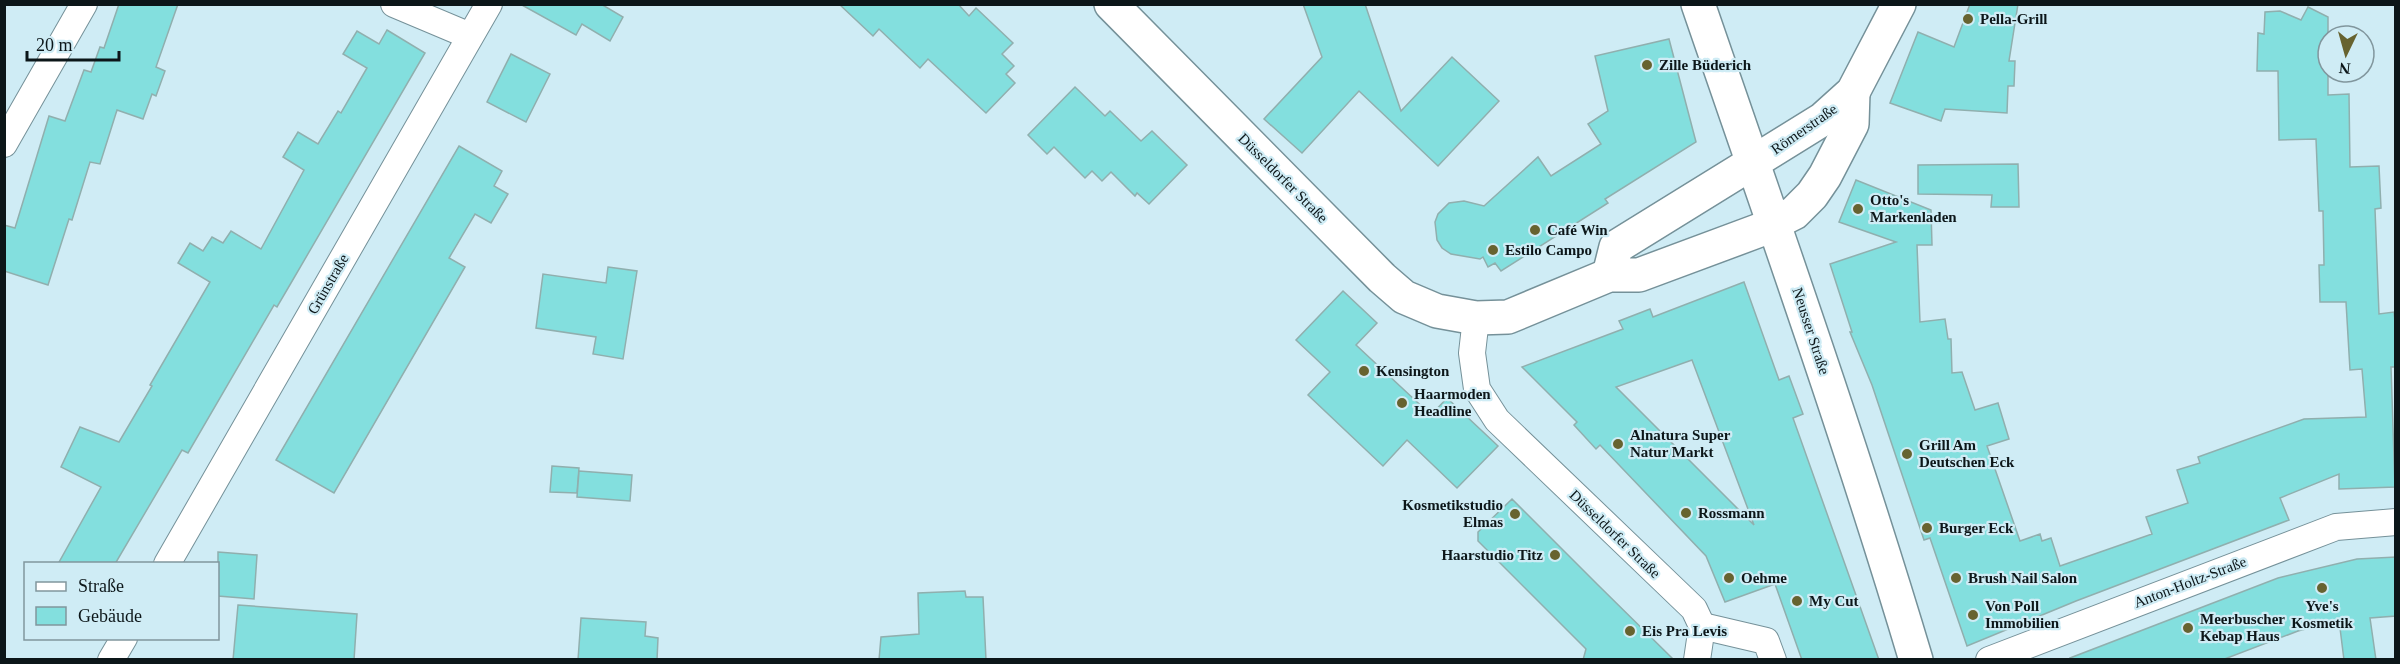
<svg xmlns="http://www.w3.org/2000/svg" width="2400" height="664" font-family="Georgia,serif">
  <style>
    .building { fill: #83dfde; stroke: #90afae; stroke-width: 1.5; fill-rule: evenodd }
    .lines { fill: none; stroke-linecap: round; stroke-linejoin: round }
    .street-casing { stroke: #759199; stroke-width: 28 }
    .secondary-casing { stroke: #759199; stroke-width: 36 }
    .street { stroke: #fff; stroke-width: 26 }
    .secondary { stroke: #fff; stroke-width: 33 }
    .poi-dot { fill: #676330; stroke: #cfecf5; stroke-width: 2 }
    .labels { text-anchor: middle; dominant-baseline: central; stroke-width: 4.5; stroke-linejoin: round; paint-order: stroke }
    .poi-label { font-size: 15px; font-weight: bold; fill: #0c1619; stroke: #cfecf5; text-anchor: start }
    .street-label { font-size: 15px; fill: #0c1619; stroke: #cfecf5 }
  </style>
  <rect width="100%" height="100%" fill="#cfecf5"/>
  <!-- building -->
  <g class="building">
    <path d="M119,4H178L156,67L165,71L156,96L152,94L143,119L117,110L100,164L90,162L72,220L69,219L48,285L4,271V225L15,228L49,116L65,121L84,70L91,72L100,47L104,48Z"/>
    <path d="M520,4H601L623,17L610,41L582,24L576,35Z"/>
    <path d="M839,4H958L969,16L976,8L1013,43L1002,54L1014,66L1006,74L1015,83L986,113L928,59L920,68L879,29L873,36Z"/>
    <path d="M1303,4H1365L1401,111L1452,57L1499,101L1438,166L1359,91L1302,153L1264,119L1322,57Z"/>
    <path d="M1970,4H2018L2009,61H2015L2014,86H2008L2007,113L1945,109L1941,121L1890,103L1918,32L1954,47Z"/>
    <path d="M2308,7L2328,17V95L2349,94L2350,167L2379,166L2381,208L2375,209L2379,314L2394,312L2396,331V367H2391L2395,487L2339,489V474L2280,498L2289,520L2076,601L1967,646L1930,538L1924,540L1872,385L1850,332H1852L1830,264L1896,242L1839,222L1856,180L1931,210L1932,245H1917L1920,322L1945,319L1948,339H1951L1952,373L1962,372L1975,410L1998,403L2009,439L1987,446L2020,541L2040,534L2042,541L2051,538L2060,566L2152,534L2146,517L2188,503L2177,470L2200,463L2198,457L2304,419L2366,417L2362,369L2350,370L2346,302H2320L2319,265H2324L2323,211H2319L2316,139L2279,140L2278,71H2257L2258,33L2264,34L2265,12L2280,11L2301,20Z"/>
    <path d="M387,30L425,53L291,283L277,307L274,305L188,453L182,450L115,564H58L101,487L61,467L80,427L119,442L152,386L150,385L210,282L178,263L190,243L203,251L212,237L223,243L231,231L261,249L304,170L283,157L298,132L318,144L338,111L341,113L367,68L343,54L357,31L379,44Z"/>
    <path d="M1669,39L1696,142L1605,199L1608,203L1501,271L1495,263L1488,267L1483,257L1480,259L1451,254L1442,248L1437,240L1435,222L1438,214L1449,203L1464,201L1484,206L1538,157L1551,176L1601,144L1588,124L1608,111L1595,56Z"/>
    <path d="M511,54L550,74L526,122L487,102Z"/>
    <path d="M1075,87L1105,116L1110,111L1141,141L1152,131L1187,165L1149,204L1137,193L1135,196L1111,172L1102,181L1092,171L1085,178L1054,147L1047,154L1028,135Z"/>
    <path d="M459,146L502,171L494,186L508,194L491,223L475,214L449,258L465,267L334,493L276,460Z"/>
    <path d="M2018,164L2019,207H1991L1992,195L1918,194V165Z"/>
    <path d="M608,267L637,271L623,359L593,354L596,337L536,328L543,274L606,283Z"/>
    <path d="M1744,282L1779,380L1789,376L1803,414L1793,418L1879,660H1802L1775,584L1725,602L1706,556L1600,445L1596,449L1574,425L1577,422L1522,367L1623,329L1619,321L1650,309L1653,317ZM1692,360L1754,525L1616,387Z"/>
    <path d="M1343,291L1377,323L1356,345L1431,415L1447,398L1498,446L1457,488L1407,440L1383,466L1308,395L1330,372L1296,340Z"/>
    <path d="M552,466L579,468L577,493L550,492Z"/>
    <path d="M579,471L632,475L630,501L577,497Z"/>
    <path d="M1512,499L1597,584L1674,660H1583L1586,649L1478,541V532Z"/>
    <path d="M218,552L257,555L254,599L218,596Z"/>
    <path d="M2396,557V616L2370,618L2376,660H2344L2339,620L2298,631L2222,660H2071L2070,658L2278,578L2357,559Z"/>
    <path d="M965,591L966,597H983L986,660H879L881,637L919,634L918,593Z"/>
    <path d="M238,605L357,614L354,660H233Z"/>
    <path d="M581,618L646,622L645,636L658,638L657,660H578Z"/>
  </g>
  <g class="lines">
    <defs>
      <g id="street">
        <path d="M394,4L470,36"/>
        <path d="M4,144L84,4"/>
        <path d="M1476,318L1472,353L1477,389L1497,420L1694,609L1702,626L1697,660"/>
        <path d="M167,564L489,4"/>
        <path d="M1702,626L1766,641L1773,660"/>
        <path d="M111,660L124,638"/>
        <path d="M1989,660L2336,527L2396,522"/>
      </g>
      <g id="secondary">
        <path d="M1111,4L1382,278L1404,297L1437,311L1476,318L1508,317L1609,275H1639L1760,230L1794,213L1812,195L1825,176L1852,124L1853,92"/>
        <path d="M1698,4C1773,222 1850,439 1916,660"/>
        <path d="M1609,275L1616,247L1823,119L1853,92L1899,4"/>
      </g>
    </defs>
    <!-- street casing -->
    <use href="#street" class="street-casing"/>
    <!-- secondary casing -->
    <use href="#secondary" class="secondary-casing"/>
    <!-- street -->
    <use href="#street" class="street"/>
    <!-- secondary -->
    <use href="#secondary" class="secondary"/>
  </g>
  <!-- markers -->
  <g class="poi-dot">
    <circle cx="1968" cy="19" r="6"/>
    <circle cx="1647" cy="65" r="6"/>
    <circle cx="1858" cy="209" r="6"/>
    <circle cx="1535" cy="230" r="6"/>
    <circle cx="1493" cy="250" r="6"/>
    <circle cx="1364" cy="371" r="6"/>
    <circle cx="1402" cy="403" r="6"/>
    <circle cx="1618" cy="444" r="6"/>
    <circle cx="1907" cy="454" r="6"/>
    <circle cx="1686" cy="513" r="6"/>
    <circle cx="1515" cy="514" r="6"/>
    <circle cx="1927" cy="528" r="6"/>
    <circle cx="1555" cy="555" r="6"/>
    <circle cx="1729" cy="578" r="6"/>
    <circle cx="1956" cy="578" r="6"/>
    <circle cx="2322" cy="588" r="6"/>
    <circle cx="1797" cy="601" r="6"/>
    <circle cx="1973" cy="615" r="6"/>
    <circle cx="2188" cy="628" r="6"/>
    <circle cx="1630" cy="631" r="6"/>
  </g>
  <g class="labels">
    <!-- poi labels -->
    <g class="poi-label">
      <text x="1980" y="19">Pella-Grill</text>
      <text x="1659" y="65">Zille Büderich</text>
      <text x="1870" y="200">Otto's<tspan x="1870" dy="17">Markenladen</tspan></text>
      <text x="1547" y="230">Café Win</text>
      <text x="1505" y="250">Estilo Campo</text>
      <text x="1376" y="371">Kensington</text>
      <text x="1414" y="394">Haarmoden<tspan x="1414" dy="17">Headline</tspan></text>
      <text x="1630" y="435">Alnatura Super<tspan x="1630" dy="17">Natur Markt</tspan></text>
      <text x="1919" y="445">Grill Am<tspan x="1919" dy="17">Deutschen Eck</tspan></text>
      <text x="1503" y="505" text-anchor="end">Kosmetikstudio<tspan x="1503" dy="17">Elmas</tspan></text>
      <text x="1698" y="513">Rossmann</text>
      <text x="1939" y="528">Burger Eck</text>
      <text x="1543" y="555" text-anchor="end">Haarstudio Titz</text>
      <text x="1741" y="578">Oehme</text>
      <text x="1968" y="578">Brush Nail Salon</text>
      <text x="1809" y="601">My Cut</text>
      <text x="1985" y="606">Von Poll<tspan x="1985" dy="17">Immobilien</tspan></text>
      <text x="2322" y="606" text-anchor="middle">Yve's<tspan x="2322" dy="17">Kosmetik</tspan></text>
      <text x="2200" y="619">Meerbuscher<tspan x="2200" dy="17">Kebap Haus</tspan></text>
      <text x="1642" y="631">Eis Pra Levis</text>
    </g>
    <!-- street labels -->
    <g class="street-label">
      <text transform="translate(1804 129) rotate(-35)">Römerstraße</text>
      <text transform="translate(1283 178) rotate(45)">Düsseldorfer Straße</text>
      <text transform="translate(328 284) rotate(-60)">Grünstraße</text>
      <text transform="translate(1811 331) rotate(72)">Neusser Straße</text>
      <text transform="translate(1615 534) rotate(44)">Düsseldorfer Straße</text>
      <text transform="translate(2190 582) rotate(-21)">Anton-Holtz-Straße</text>
    </g>
  </g>
  <!-- border -->
  <rect width="2400" height="664" fill="none" stroke="#0c1619" stroke-width="12"/>
  <!-- legend -->
  <rect x="24" y="562" width="195" height="78" fill="#cfecf5" stroke="#81969d" stroke-width="1.5"/>
  <rect x="36" y="582" width="30" height="9" fill="#ffffff" stroke="#81969d" stroke-width="1.5"/>
  <text x="78" y="592" font-size="18" fill="#0c1619">Straße</text>
  <rect x="36" y="607" width="30" height="18" fill="#83dfde" stroke="#81969d" stroke-width="1.5"/>
  <text x="78" y="622" font-size="18" fill="#0c1619">Gebäude</text>
  <!-- north arrow -->
  <g transform="translate(2346 54) rotate(185)"><circle r="28" fill="#cfecf5" stroke="#81969d" stroke-width="1.5"/>
  <path d="M0-4.5L10 22L0 15L-10 22Z" fill="#676330"/>
  <text y="-9" font-size="16" font-weight="bold" text-anchor="middle" fill="#0c1619">N</text>
  </g>
  <!-- scale -->
  <path d="M27 51v9h92v-9" fill="none" stroke="#0c1619" stroke-width="3"/>
  <text x="36" y="51" font-size="18" fill="#0c1619" stroke="#cfecf5" stroke-width="4.5" paint-order="stroke">20 m</text>
</svg>
